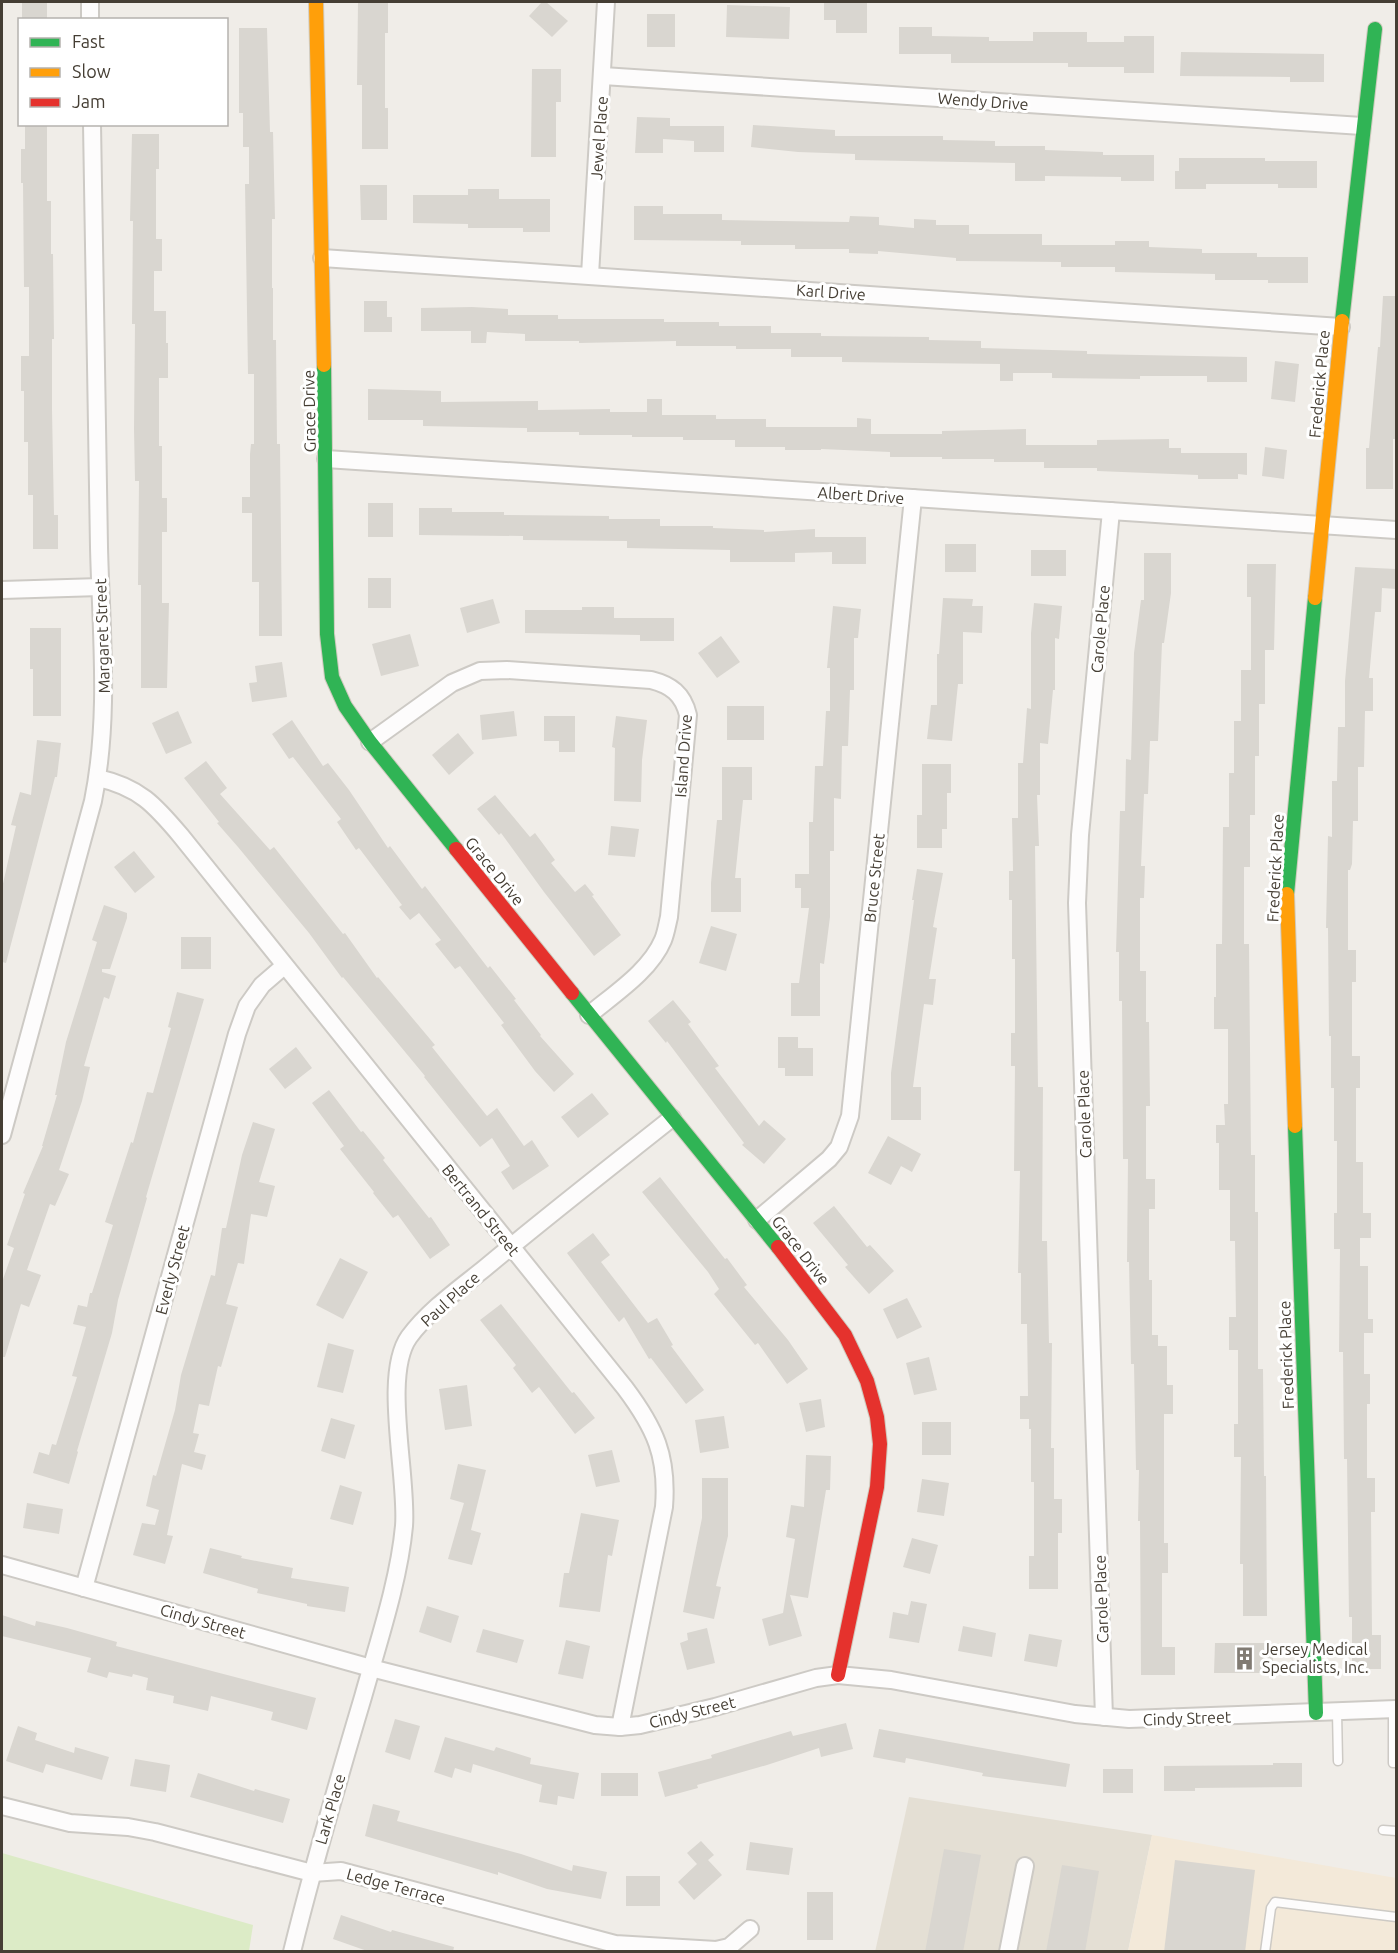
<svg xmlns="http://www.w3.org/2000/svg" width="1398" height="1953" font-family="Ubuntu,sans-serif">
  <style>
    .residential { fill: #e4dfd4 }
    .commercial { fill: #f3e9d9 }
    .green { fill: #dcebc6 }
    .building { fill: #d9d6d0 }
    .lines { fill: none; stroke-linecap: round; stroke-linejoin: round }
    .lane-casing { stroke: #cdcac5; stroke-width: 11 }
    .street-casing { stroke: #cdcac5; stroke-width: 20 }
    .fast-casing { stroke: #cfcabe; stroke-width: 16 }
    .slow-casing { stroke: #cfcabe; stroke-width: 16 }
    .jam-casing { stroke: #cfcabe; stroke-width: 16 }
    .lane { stroke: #fdfcfc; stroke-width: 8 }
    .street { stroke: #fdfcfc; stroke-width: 16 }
    .fast { stroke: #30b455; stroke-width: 14 }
    .slow { stroke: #ff9f0a; stroke-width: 14 }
    .jam { stroke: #e5322d; stroke-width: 14 }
    .labels { text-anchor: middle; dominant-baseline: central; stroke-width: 6; stroke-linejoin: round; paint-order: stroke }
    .street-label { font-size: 16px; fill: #453e34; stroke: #fff }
    .poi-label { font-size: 16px; fill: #453e34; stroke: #fff; text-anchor: start }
  </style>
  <rect width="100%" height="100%" fill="#f0ede8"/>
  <!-- residential -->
  <path class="residential" d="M909,1797L1152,1835L1128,1951L875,1952Z"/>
  <!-- commercial -->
  <path class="commercial" d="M1152,1835L1396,1878V1951L1128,1952Z"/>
  <!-- green -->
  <path class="green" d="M2,1853L253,1925L249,1951H2Z"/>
  <!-- building -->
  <g class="building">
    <rect x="22" y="2" width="25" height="18"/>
    <path d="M358,2H388V33H385V108H388V149H362V85H357Z"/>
    <path d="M542,2H546L568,21L552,37L529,16Z"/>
    <path d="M824,2H867V33H836V20H824Z"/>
    <path d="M727,5L790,7L789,39L726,37Z"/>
    <rect x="647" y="14" width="28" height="33"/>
    <path d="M899,27H932V36L989,37V41H1033V32H1087V42H1124V36H1154V73H1124V67H1068V63H951V54H899Z"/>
    <path d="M239,28H267L270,132H273L275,219H272V288H273V340H276L277,444H280L282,636H259V582H252V513H242V497H250V454L251,444H254V374H248L245,184H249V147H243V113H239Z"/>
    <path d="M1181,52L1324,54V82H1290V77L1180,76Z"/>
    <path d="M532,69H561V102H556V157H531Z"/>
    <path d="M637,117L670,118V126H724V152H694V141L663,139V153H635Z"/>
    <path d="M25,124H47V201H51V254H53L54,339H52V410L54,515H58V549H33V495H28V442H24V391H21V356H29V287H24L23,183H21V149H25Z"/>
    <path d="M753,125L835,130V136H943V140L995,141V146H1045V150L1103,152V155H1154V181H1121V177L1045,176V181H1015V163L855,160V154L798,152L751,147Z"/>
    <path d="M132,134H159V169H156V239H162V271H154V311H166V343H168V378H159V446H162V498H167V532H162V603H169L167,688H141V585H138L139,481H135L134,429L135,324H132L133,221H130Z"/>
    <path d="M1179,158H1265V161H1317V188H1278V184H1206V189H1175V171H1179Z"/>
    <path d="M360,185H387V220H361Z"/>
    <path d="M468,189H499V199H550V232H523V228H468V224L413,223V195H468Z"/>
    <path d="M634,206H663V214H722V220L849,222L850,216L879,217V225L914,228V219L936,220V225H969V234H1042V245H1115V241H1149V247L1202,249V253H1257V257H1308V283H1268V280H1215V274L1115,272V267H1061V262L956,261V258L878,251V254L849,253V249H795V245H741V241L634,240Z"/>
    <path d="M1383,296H1396V439H1393V489H1366V448H1369L1378,347H1380Z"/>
    <path d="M364,301H387V317H392V332H364Z"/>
    <path d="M472,307L508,309V315H558V319H664V322H719V326H771V333H821V336L929,337V340L981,341V348L1087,351V354L1247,357V382H1207V376H1140V379L1052,378V373H1013V381H1000V364L842,362V357H791V349H736V346H676V341L579,343V341H525V334L487,332L486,343H471V331H421V308Z"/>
    <path d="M1275,361L1299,364L1295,402L1271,399Z"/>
    <path d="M368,389L441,391V402L538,401V410L610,409V412H647V399H662V415H716V419H766V427H857V418L871,419V434H942V431L1026,429V445H1097V440L1169,439V448H1181V453H1247V475L1238,474V479H1198V475L1097,471V468H1044V462H994V459H942V457H890V452L821,449V450H785V447H735V440H683V437H632V435H579V432H527V428L423,426V420H368Z"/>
    <path d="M1265,447L1287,450L1284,479L1262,476Z"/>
    <rect x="368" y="503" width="25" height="34"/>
    <path d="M419,508H452V512H504V515L609,516V519H660V526H713V528L764,530V532L815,529V537H866V564H832V552L795,553V562H730V550L627,548V541L523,540V536L419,535Z"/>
    <rect x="945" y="544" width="31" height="28"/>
    <rect x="1031" y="550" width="35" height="26"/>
    <path d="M1144,553H1171V593L1164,643H1162L1158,741H1150L1148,794H1144L1141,866H1145L1144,898H1140V971H1146V1022H1149L1150,1106H1146V1179H1155V1209H1149V1280H1152V1335H1158V1346H1167V1385H1173V1414H1164V1543H1168V1573H1162V1647H1175V1675H1141L1140,1521H1138L1139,1470H1136L1134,1364H1131L1129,1262H1127L1128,1159H1123L1122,1001H1119V952H1116L1120,811H1125L1126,759L1131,760L1134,653L1141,600H1144Z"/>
    <path d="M1247,564H1276L1274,650H1265V704H1259V756H1255V815H1250V867H1244V944H1249L1251,1155H1255V1212H1258V1369H1263L1264,1476H1266L1267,1616H1243V1564H1240L1241,1457H1234V1424H1238V1350H1229V1317H1236L1235,1241H1230V1190H1219V1143H1216V1125H1225L1224,1104H1228V1029H1214V997H1216V944H1222L1223,827H1229V773H1234V721H1241V670H1251V597H1247Z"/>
    <path d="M1355,567L1396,569V589L1382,588L1381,612H1375L1369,678H1373V711H1365L1364,767H1358V821H1353L1352,864L1350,870H1348V950H1356V982H1352V1056H1360V1088H1356V1162H1363V1213H1371V1238H1360V1266H1368V1319H1373V1333H1364V1374H1370V1404H1367V1478H1375V1512H1371L1372,1635H1381V1669H1352V1617H1349L1347,1459H1344L1343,1352H1339L1340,1249H1334V1213H1337V1141H1334V1088H1331V1036H1329L1328,928H1326L1328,836L1332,837V781H1337L1338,727H1345V681Z"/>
    <rect x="368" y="578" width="23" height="30"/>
    <path d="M943,598L973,599L972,606H983L982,633L963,632V684H958L952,741L927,739L931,705H937V654H939Z"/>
    <path d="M493,599L500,623L467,633L460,608Z"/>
    <path d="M1034,603L1062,606L1059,639L1055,638V690H1053L1048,744L1040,743V795H1037L1039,846H1035L1038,1087H1043L1042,1241H1047L1049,1343H1052L1051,1448H1054V1499H1062V1533H1058V1589H1029V1556H1034V1482H1031V1429H1029V1419H1020V1396H1028L1027,1324H1021V1273H1018L1020,1171H1014L1015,1066H1011V1033H1015V959H1012V900H1009V871H1013L1012,818H1018V763H1023L1027,708L1031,709V633Z"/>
    <path d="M833,606L861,609L858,638H854V690H850L848,746H842L841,799L834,798V851H830V917L824,964L820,963V1016H791V983H799L809,908H801V888H795V874H809V822H813L815,766H823L826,711H830V668H827Z"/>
    <path d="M582,607H614V618H674V641H640V635L525,633V610H582Z"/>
    <path d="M30,628H61V716H33V669H30Z"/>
    <path d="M410,634L419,666L381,676L372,644Z"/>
    <path d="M721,636L740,662L717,678L698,653Z"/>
    <path d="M282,662L287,697L252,702L249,683L257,682L255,666Z"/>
    <rect x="727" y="706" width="37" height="34"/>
    <path d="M178,711L192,743L166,754L152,723Z"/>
    <path d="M514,711L517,736L482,740L480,715Z"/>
    <path d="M544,716H575V752H559V741H544Z"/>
    <path d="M616,716L647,720L642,760L641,802L614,801L615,748L612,747Z"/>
    <path d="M292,720L323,766L328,763L349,790L388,848L390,846L422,889L425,886L488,968L490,966L516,999L514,1000L541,1035L540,1036L574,1074L554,1092L535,1071L501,1025L504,1023L460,966L455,969L435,944L441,940L419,913L410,920L399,907L402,905L359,848L356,850L337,822L341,819L293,757L289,759L272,734Z"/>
    <path d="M458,733L474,753L449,775L432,755Z"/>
    <path d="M37,740L61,743L57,777H55L6,963L2,962V888L16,826L11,825L20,792L31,795Z"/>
    <path d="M206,761L227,788L220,794L270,850L274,847L343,934L345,933L377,978L378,977L435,1045L432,1047L487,1116L497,1108L524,1146L532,1140L549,1166L513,1190L501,1172L510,1166L492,1138L480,1147L424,1077L425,1076L343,977L342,978L309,933L238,847L217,823L219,822L184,778Z"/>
    <path d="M922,764H951V793H947V829H942V848H917V815H922Z"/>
    <path d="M722,767H752V800H743L735,878H741V912H711V883L717,820H722Z"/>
    <path d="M495,795L530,837L535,833L555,860L551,863L575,892L585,884L594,895L592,896L621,935L594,956L544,892L501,833L499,835L477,809Z"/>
    <path d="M611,826L639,829L635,857L608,855Z"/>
    <path d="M134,851L155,877L135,893L114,867Z"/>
    <path d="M917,869L943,873L933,927L937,928L929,979H936L933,1005L924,1004L913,1087H921V1120H891V1073L914,900H912Z"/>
    <path d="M104,905L127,913V918L110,969H102V972L116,976L109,999L104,997L84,1066L90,1067L82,1101L59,1170L69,1174L55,1206L50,1204L27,1270L41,1275L29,1307L21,1304L5,1357H2V1282L14,1248L7,1245L25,1194L23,1193L43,1146H42L57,1095H55L66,1042L97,942L92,940Z"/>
    <path d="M711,926L737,934L726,971L699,963Z"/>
    <rect x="181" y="937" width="30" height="32"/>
    <path d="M177,992L204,999L146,1197L147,1198L118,1300L112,1333L77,1451L78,1452L69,1484L33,1473L39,1452L49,1455L52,1444L56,1445L77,1377L72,1376L86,1327L73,1324L78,1305L87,1307L90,1293H92L113,1225L105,1222L131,1142L133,1143L147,1092L153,1093L171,1028L168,1027Z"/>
    <path d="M673,1000L691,1022L688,1024L719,1066L715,1068L759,1126L764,1120L786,1139L764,1164L742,1145L744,1143L667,1041L666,1043L648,1021Z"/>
    <path d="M778,1037H798V1048H813V1076H785V1068H778Z"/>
    <path d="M296,1047L312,1068L285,1089L269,1069Z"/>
    <path d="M329,1090L361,1132L363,1131L385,1158L383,1160L429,1218L431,1217L450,1245L430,1259L398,1215L393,1218L373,1193L374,1192L340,1149L344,1146L312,1103Z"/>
    <path d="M592,1093L609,1114L578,1138L561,1117Z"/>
    <path d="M253,1122L275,1129L259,1182L275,1186L267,1217L251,1214L244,1264L238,1263L226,1304L238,1307L221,1367L218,1366L209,1406L199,1404L193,1433L199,1434L194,1452L206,1455L202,1470L182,1464L167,1535L173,1536L165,1564L133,1555L142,1523L155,1525L159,1510L146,1506L153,1475L156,1476L175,1410L181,1375L211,1275L215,1276L222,1228H226L242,1155Z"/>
    <path d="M888,1136L921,1154L912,1172L901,1166L891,1185L868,1173Z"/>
    <path d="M660,1177L725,1259L727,1258L747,1285L744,1287L788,1340L808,1369L787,1384L758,1343L755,1345L714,1294L719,1289L708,1272L642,1192Z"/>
    <path d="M834,1206L867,1247L870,1245L894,1271L869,1294L845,1267L848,1265L813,1223Z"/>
    <path d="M593,1233L610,1255L601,1262L648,1323L657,1318L673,1345L671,1346L704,1390L686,1404L651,1358L649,1359L624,1317L619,1322L567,1253Z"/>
    <path d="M340,1258L368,1272L343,1319L316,1305Z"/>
    <path d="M907,1298L922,1327L897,1339L883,1309Z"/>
    <path d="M501,1304L572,1393L574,1392L595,1418L575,1434L539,1387L532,1393L513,1368L516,1365L480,1320Z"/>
    <path d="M328,1343L354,1350L343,1393L317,1387Z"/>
    <path d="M929,1357L937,1390L914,1395L906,1363Z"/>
    <path d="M467,1385L472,1426L445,1430L439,1389Z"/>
    <path d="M821,1399L825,1427L806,1432L799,1403Z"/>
    <path d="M724,1416L729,1448L700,1453L695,1420Z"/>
    <path d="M331,1418L355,1425L345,1459L321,1451Z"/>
    <rect x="922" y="1422" width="29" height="33"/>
    <path d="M612,1450L620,1482L596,1487L588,1455Z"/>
    <path d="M806,1455L831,1456L830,1490H826L808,1598L790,1595L802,1636L769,1646L762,1619L783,1613L795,1539L786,1537L791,1505L804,1507Z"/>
    <path d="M458,1464L486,1470L471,1530L481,1533L472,1565L448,1559L464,1503L450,1499Z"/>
    <path d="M702,1478H728V1536L716,1586L721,1587L714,1619L683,1612L702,1518Z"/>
    <path d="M922,1479L949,1483L944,1516L917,1512Z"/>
    <path d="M340,1485L362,1492L353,1525L330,1519Z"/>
    <path d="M27,1503L63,1509L59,1534L23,1528Z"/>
    <path d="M581,1513L619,1520L612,1556L608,1555L600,1612L559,1607L564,1573H569Z"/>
    <path d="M912,1538L938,1545L930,1574L903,1567Z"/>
    <path d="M210,1548L242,1556L241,1558L293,1568L291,1578L349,1587L345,1612L307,1606V1604L257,1593L258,1589L203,1573Z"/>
    <path d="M911,1601L927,1604L919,1643L889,1638L893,1612L908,1615Z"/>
    <path d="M427,1606L459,1616L451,1643L419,1632Z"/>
    <path d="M2,1615L35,1626L36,1621L67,1628L117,1642L116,1646L316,1698L307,1730L271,1720L273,1712L211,1696L208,1711L173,1703L174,1696L146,1690L148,1678L133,1674L132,1677L109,1672L107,1678L87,1672L91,1658L2,1636Z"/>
    <path d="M963,1626L996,1633L992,1657L958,1651Z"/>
    <path d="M707,1628L715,1663L687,1670L680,1643L688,1640L687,1633Z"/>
    <path d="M483,1629L524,1640L517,1663L476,1652Z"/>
    <path d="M1029,1634L1062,1640L1057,1667L1024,1661Z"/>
    <path d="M566,1640L590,1646L583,1679L558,1674Z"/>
    <path d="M1215,1643H1273V1673H1214Z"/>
    <path d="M395,1719L420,1726L410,1760L385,1752Z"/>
    <path d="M846,1723L853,1749L821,1757L819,1748L767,1765L697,1785L698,1788L665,1797L658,1772L712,1758L711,1755L791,1731L793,1736Z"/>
    <path d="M18,1726L37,1733L35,1740L74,1753L75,1747L109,1757L102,1780L46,1764L43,1773L6,1761Z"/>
    <path d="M879,1729L1070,1764L1066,1787L982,1776L983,1773L906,1758L905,1763L873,1757Z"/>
    <path d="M445,1737L494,1751L496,1747L531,1758L530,1764L579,1773L574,1799L558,1796L557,1805L539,1802L542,1785L473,1764L471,1773L455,1768L452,1778L434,1772Z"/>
    <path d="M135,1759L170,1765L166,1792L130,1786Z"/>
    <path d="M1273,1763H1302V1787L1195,1788V1791H1164V1766L1273,1765Z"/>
    <rect x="1103" y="1769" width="30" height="24"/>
    <path d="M198,1773L254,1791L255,1789L290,1799L283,1823L190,1797Z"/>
    <rect x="601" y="1773" width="37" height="23"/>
    <path d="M373,1804L400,1811L397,1821L521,1854L572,1871L573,1865L607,1872L601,1899L547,1889L498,1872V1875L365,1836Z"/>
    <path d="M701,1841L714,1855L708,1860L722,1875L694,1900L678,1882L697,1864L687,1853Z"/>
    <path d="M750,1842L793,1848L789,1875L746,1870Z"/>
    <path d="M944,1849L981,1855L963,1952H925Z"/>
    <path d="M1175,1860L1255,1870L1245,1952H1164Z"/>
    <path d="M1062,1865L1099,1871L1085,1952H1046Z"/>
    <rect x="626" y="1876" width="34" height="30"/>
    <rect x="807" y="1892" width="26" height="48"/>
    <path d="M341,1915L391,1932L392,1930L454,1947L453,1952H370L333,1939Z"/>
  </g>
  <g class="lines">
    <defs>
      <g id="lane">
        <path d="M1393,1709V1763H1396"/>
        <path d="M1337,1712L1338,1761"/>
        <path d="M1383,1830L1396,1831"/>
        <path d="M1265,1952L1271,1908L1275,1902L1396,1917"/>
      </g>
      <g id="street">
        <path d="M90,2V20"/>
        <path d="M603,76L1362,126"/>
        <path d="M322,258L1341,327"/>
        <path d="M590,275L606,2"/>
        <path d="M326,459L1396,530"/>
        <path d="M2,590L100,587"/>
        <path d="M370,742L452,683L480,671L507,670L651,680C671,685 683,694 688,715L669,917C667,925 666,933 663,940C650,971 614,994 589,1015"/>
        <path d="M98,778C139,787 155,805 181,836L625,1388C655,1428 668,1456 664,1507L620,1727"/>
        <path d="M2,1135L93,801C110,717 101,632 99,547C97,406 94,265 92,124"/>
        <path d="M757,1220L829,1159L839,1147L850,1116L913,498"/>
        <path d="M2,1565L371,1668L595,1725L620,1727L640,1725L715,1707L816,1678L838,1675L891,1680L1075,1714L1129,1719L1396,1709"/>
        <path d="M84,1588L237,1034L247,1006L262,985L284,966"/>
        <path d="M1104,1717L1077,903L1080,835L1111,511"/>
        <path d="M2,1806L70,1823L128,1827L155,1832L312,1873L341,1871L615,1944L716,1950L729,1947L750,1929"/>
        <path d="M292,1952C313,1866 338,1781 363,1697C378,1643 399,1581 404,1526C408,1477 382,1375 409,1337C429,1310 459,1289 485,1268C546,1217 609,1168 672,1118"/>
        <path d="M1008,1952L1025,1866"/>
      </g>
      <g id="fast">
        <path d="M1342,321L1375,29"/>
        <path d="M324,365L327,634L332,677L345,706L370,742L456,849"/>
        <path d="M1287,894L1315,598"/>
        <path d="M572,993L778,1247"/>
        <path d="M1295,1126L1316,1713"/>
      </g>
      <g id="slow">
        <path d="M316,2L324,365"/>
        <path d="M1315,598L1342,321"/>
        <path d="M1287,894L1295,1126"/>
      </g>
      <g id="jam">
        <path d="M456,849L572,993"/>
        <path d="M778,1247L845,1335L867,1381L877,1417L880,1444L877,1487L838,1675"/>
      </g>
    </defs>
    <!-- lane casing -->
    <use href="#lane" class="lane-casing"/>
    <!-- street casing -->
    <use href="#street" class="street-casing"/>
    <!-- fast casing -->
    <use href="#fast" class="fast-casing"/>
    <!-- slow casing -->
    <use href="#slow" class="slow-casing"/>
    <!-- jam casing -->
    <use href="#jam" class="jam-casing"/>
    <!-- lane -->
    <use href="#lane" class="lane"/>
    <!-- street -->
    <use href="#street" class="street"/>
    <!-- fast -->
    <use href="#fast" class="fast"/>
    <!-- slow -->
    <use href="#slow" class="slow"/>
    <!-- jam -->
    <use href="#jam" class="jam"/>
  </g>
  <!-- icons -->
  <defs>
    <symbol id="building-bare" viewBox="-9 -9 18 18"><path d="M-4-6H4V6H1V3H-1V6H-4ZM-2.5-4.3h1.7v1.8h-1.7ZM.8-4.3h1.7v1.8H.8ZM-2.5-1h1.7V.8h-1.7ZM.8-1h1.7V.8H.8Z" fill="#817b73" stroke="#fff" stroke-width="2.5" paint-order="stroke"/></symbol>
  </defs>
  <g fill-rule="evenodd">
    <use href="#building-bare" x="1228" y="1642" width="33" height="33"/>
  </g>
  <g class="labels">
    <!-- street labels -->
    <g class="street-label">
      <text transform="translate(983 101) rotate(4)">Wendy Drive</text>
      <text transform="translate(599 138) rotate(-86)">Jewel Place</text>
      <text transform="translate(831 292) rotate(4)">Karl Drive</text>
      <text transform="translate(1319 384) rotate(-85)">Frederick Place</text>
      <text transform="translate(309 411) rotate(-91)">Grace Drive</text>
      <text transform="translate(861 495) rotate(4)">Albert Drive</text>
      <text transform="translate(1100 629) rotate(-85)">Carole Place</text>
      <text transform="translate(102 636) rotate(-92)">Margaret Street</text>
      <text transform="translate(683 756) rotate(-86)">Island Drive</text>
      <text transform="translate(1275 868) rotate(-87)">Frederick Place</text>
      <text transform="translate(495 871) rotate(51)">Grace Drive</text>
      <text transform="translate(874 878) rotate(-84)">Bruce Street</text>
      <text transform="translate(1084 1114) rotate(-92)">Carole Place</text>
      <text transform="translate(481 1210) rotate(51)">Bertrand Street</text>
      <text transform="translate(801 1250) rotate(52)">Grace Drive</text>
      <text transform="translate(172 1270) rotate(-75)">Everly Street</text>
      <text transform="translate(450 1299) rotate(-42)">Paul Place</text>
      <text transform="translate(1286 1355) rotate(-92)">Frederick Place</text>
      <text transform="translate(1101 1599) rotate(-92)">Carole Place</text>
      <text transform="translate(203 1621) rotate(16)">Cindy Street</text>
      <text transform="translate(692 1712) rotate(-14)">Cindy Street</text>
      <text transform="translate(1187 1718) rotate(-2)">Cindy Street</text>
      <text transform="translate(330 1809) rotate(-74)">Lark Place</text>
      <text transform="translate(396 1886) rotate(15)">Ledge Terrace</text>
    </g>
    <!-- poi labels -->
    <g class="poi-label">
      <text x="1262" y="1649">Jersey Medical<tspan x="1262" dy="18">Specialists, Inc.</tspan></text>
    </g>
  </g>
  <!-- border -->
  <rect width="1398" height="1953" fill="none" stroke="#453e34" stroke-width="6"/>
  <!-- legend -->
  <rect x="18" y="18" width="210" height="108" fill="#ffffff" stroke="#b5b2ae" stroke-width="1.5"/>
  <rect x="30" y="38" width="30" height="9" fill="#30b455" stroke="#b5b2ae" stroke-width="1.5"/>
  <text x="72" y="48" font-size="18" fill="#453e34">Fast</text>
  <rect x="30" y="68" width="30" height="9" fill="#ff9f0a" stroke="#b5b2ae" stroke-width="1.5"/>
  <text x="72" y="78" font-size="18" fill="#453e34">Slow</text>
  <rect x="30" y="98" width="30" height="9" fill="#e5322d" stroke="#b5b2ae" stroke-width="1.5"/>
  <text x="72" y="108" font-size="18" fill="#453e34">Jam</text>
</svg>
